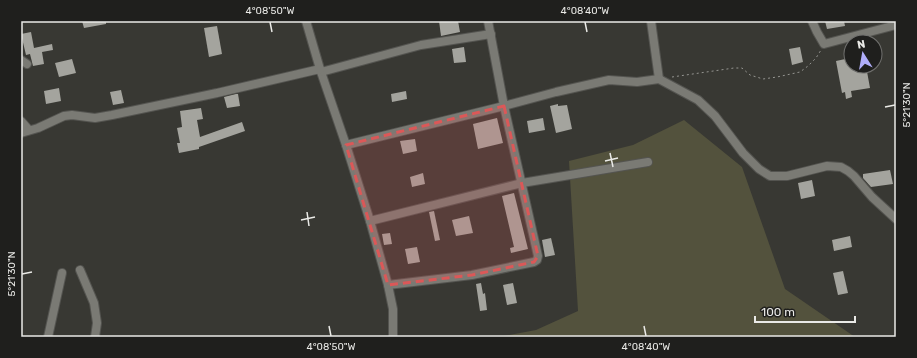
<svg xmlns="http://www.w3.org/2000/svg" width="917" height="358" font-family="Rubik,sans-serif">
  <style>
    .green { fill: #53523d }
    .building { fill: #a4a49e }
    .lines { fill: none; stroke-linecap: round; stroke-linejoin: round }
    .minor-casing { stroke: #545450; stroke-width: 10 }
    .path { stroke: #959591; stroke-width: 1; stroke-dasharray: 2 3; stroke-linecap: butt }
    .minor { stroke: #7a7a74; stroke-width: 8 }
    .marked { fill: #db5858; fill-opacity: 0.2; stroke: #db5858; stroke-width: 3; stroke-dasharray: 8 5; stroke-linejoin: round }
    .ticks { fill: none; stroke: #eaeae7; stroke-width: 1.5 }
    .neatline { fill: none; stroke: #eaeae7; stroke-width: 1.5 }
    .ticks-label { font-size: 10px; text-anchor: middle; fill: #eaeae7 }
  </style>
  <rect width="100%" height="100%" fill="#383833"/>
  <!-- green -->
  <path class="green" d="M684,120L742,167L785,289L855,337H498L536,330L578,311L569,161L633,145Z"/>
  <!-- building -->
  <g class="building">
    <path d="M82,21H106V24L84,28Z"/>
    <path d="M439,21H458L460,32L441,36Z"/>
    <path d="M825,21H844L845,26L827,29Z"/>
    <path d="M217,26L222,54L209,57L204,28Z"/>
    <path d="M31,32L34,48L52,44L53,50L42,52L44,64L33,66L30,54L26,55L21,34Z"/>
    <path d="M464,47L466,62L454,63L452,49Z"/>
    <path d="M800,47L803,62L792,65L789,49Z"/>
    <path d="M850,58L851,66H866L870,88L851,91L852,97L846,99L845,92L842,93L836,61Z"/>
    <path d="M72,59L76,73L59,77L55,63Z"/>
    <path d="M59,88L61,101L46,104L44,91Z"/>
    <path d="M121,90L124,103L113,105L110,92Z"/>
    <path d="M406,91L407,99L392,102L391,94Z"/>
    <path d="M236,94H238L240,106L227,108L224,97Z"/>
    <path d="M558,104V106L567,105L572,129L556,133L550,106Z"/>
    <path d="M201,108L203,119L197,120L200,137L242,122L245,131L199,147V149L179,153L177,143H180L177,128L182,127L180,111Z"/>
    <path d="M497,118L503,143L478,149L473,124Z"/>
    <path d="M543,118L545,130L529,133L527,121Z"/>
    <path d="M415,139L417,151L403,154L400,141Z"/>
    <path d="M890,170L893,184L871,187L863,178V174Z"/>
    <path d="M423,173L425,184L412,187L410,177Z"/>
    <path d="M812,180L815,196L801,199L798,183Z"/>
    <path d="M514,193L528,249L511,253L510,248L514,247L502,196Z"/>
    <path d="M434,211L440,240L435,241L429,212Z"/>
    <path d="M469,216L473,233L456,236L452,220Z"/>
    <path d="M390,233L392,244L384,245L382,234Z"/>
    <path d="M850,236L852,247L834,251L832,240Z"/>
    <path d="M551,238L555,255L545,257L542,240Z"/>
    <path d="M417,247L420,262L408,264L405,249Z"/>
    <path d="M843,271L848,293L838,295L833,273Z"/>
    <path d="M481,283L483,294L485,293L487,310L480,311L476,284Z"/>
    <path d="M513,283L517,303L507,305L503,285Z"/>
  </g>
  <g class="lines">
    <defs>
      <g id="minor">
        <path d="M306,21L320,69L346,145L370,221L388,285L393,309V337"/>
        <path d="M651,21L659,79"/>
        <path d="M812,21L817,32L824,44L896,25"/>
        <path d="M21,60L27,64"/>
        <path d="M321,72L421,45L491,34"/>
        <path d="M21,121L29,130"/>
        <path d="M21,133L38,128L64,116L72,115L95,118L112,115L217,93L320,69"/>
        <path d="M346,145L504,106L556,92L609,80L637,82L659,79L698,100L715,116L743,153L759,169L770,176H787L827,166L841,167L848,171L854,176L872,197L896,219"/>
        <path d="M370,221L522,183L648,162"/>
        <path d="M80,270L94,303L97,323L95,337"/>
        <path d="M388,285L472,275L534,262L537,260L538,256L504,106L488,21"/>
        <path d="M48,337L62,273"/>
      </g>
    </defs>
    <!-- minor casing -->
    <use href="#minor" class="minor-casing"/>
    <!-- path -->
    <path class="path" d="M672,77L734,68H742L750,75L763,79L777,77L800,72L808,66L816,58L821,50"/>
    <!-- minor -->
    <use href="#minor" class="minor"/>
  </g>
  <!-- marked area -->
  <path class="marked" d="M504,106L538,256L534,262L472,275L388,285L346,145Z"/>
  <!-- ticks -->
  <path class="ticks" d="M270,22L272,32M585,22L587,32M885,107L895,105M610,153L613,167M605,161L618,158M307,212L309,226M301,220L315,217M22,274L32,272M329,326L331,336M644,326L646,336"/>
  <!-- border -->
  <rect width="917" height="358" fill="none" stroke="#1f1f1d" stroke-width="44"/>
  <!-- north arrow -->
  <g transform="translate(863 54) rotate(349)"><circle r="19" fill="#1f1f1d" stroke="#70706e"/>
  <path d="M0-3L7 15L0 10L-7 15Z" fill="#b0aefa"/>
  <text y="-6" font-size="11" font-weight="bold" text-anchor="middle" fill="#eaeae7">N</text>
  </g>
  <!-- scale -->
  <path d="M755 316v6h100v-6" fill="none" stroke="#eaeae7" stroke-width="2"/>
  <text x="761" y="316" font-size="12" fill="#eaeae7" stroke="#1f1f1d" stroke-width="3" paint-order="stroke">100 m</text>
  <rect x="22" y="22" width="873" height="314" class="neatline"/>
  <g class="ticks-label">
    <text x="270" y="14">4°08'50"W</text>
    <text x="585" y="14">4°08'40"W</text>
    <text transform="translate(906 105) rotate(-90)" y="4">5°21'30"N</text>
    <text transform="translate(11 274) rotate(-90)" y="4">5°21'30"N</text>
    <text x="331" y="350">4°08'50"W</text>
    <text x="646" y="350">4°08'40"W</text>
  </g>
</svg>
